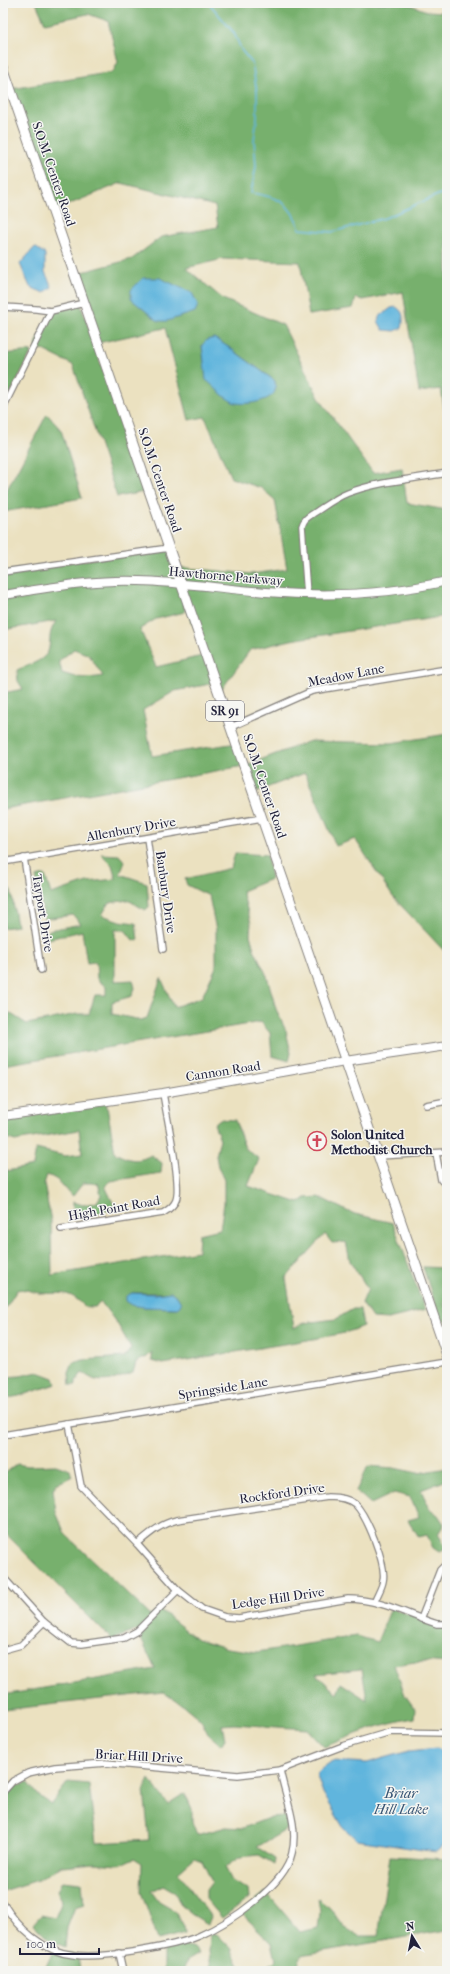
<svg xmlns="http://www.w3.org/2000/svg" width="450" height="1974" font-family="'IM FELL French Canon',serif">
  <style>
    .forest { fill: #77b06d; stroke: #4c6954; fill-rule: evenodd }
    .water { fill: #61b5dd; stroke: #426c8c }
    .lines { fill: none; stroke-linecap: round; stroke-linejoin: round }
    .stream { stroke: #61b5dd; stroke-width: 1.5 }
    .street-casing { stroke: #86827e; stroke-width: 8 }
    .secondary-casing { stroke: #86827e; stroke-width: 10 }
    .primary-casing { stroke: #86827e; stroke-width: 11 }
    .street { stroke: #fff; stroke-width: 5.5 }
    .secondary { stroke: #fff; stroke-width: 8 }
    .primary { stroke: #fff; stroke-width: 9 }
    .labels { text-anchor: middle; dominant-baseline: central; stroke-width: 3; stroke-linejoin: round; paint-order: stroke }
    .shield { fill: #f6f6f2; stroke: #626272; stroke-width: 1 }
    .shield-label { font-size: 12px; font-weight: bold; fill: #22223b }
    .street-label { font-size: 13px; fill: #22223b; stroke: #f6f6f2 }
    .poi-label { font-size: 13px; font-weight: bold; fill: #22223b; stroke: #f6f6f2; text-anchor: start }
    .water-label { font-size: 14px; font-style: italic; fill: #385574; stroke: #f6f6f2 }
  </style>
  <rect width="100%" height="100%" fill="#f6f6f2"/>
  <filter id="ink" filterUnits="userSpaceOnUse"><feTurbulence type="fractalNoise" baseFrequency=".025" numOctaves="2"/><feDisplacementMap in="SourceGraphic" scale="8" xChannelSelector="R" yChannelSelector="G"/><feConvolveMatrix kernelMatrix="1 2 1 2 8 2 1 2 1" color-interpolation-filters="sRGB"/></filter>
  <filter id="wash" filterUnits="userSpaceOnUse"><feTurbulence type="fractalNoise" baseFrequency=".012" numOctaves="4" result="noise"/><feDisplacementMap in="SourceGraphic" scale="16" xChannelSelector="R" yChannelSelector="G"/><feGaussianBlur stdDeviation="0.9" result="paint"/><feColorMatrix in="noise" values="0 0 0 0 0 0 0 0 0 0 0 0 0 0 0 0 0 1.4 0 .05"/><feComposite in="paint" operator="in"/></filter>
  <g filter="url(#wash)">
    <rect width="100%" height="100%" fill="#ebe1c0"/>
    <!-- forest -->
    <g class="forest">
      <path d="M36,3H405L427,11L447,12V425L441,389L419,392L403,292L363,300L356,298L353,308L309,315L300,262L223,259L186,268L223,299L283,325L319,398L373,473L402,468L407,503L447,510V616L291,640L250,650L219,693L215,683L175,691L143,710L152,756L237,743L244,766L310,741L391,743L447,734V954L393,897L355,839L336,846L305,773L253,793L244,766L3,809V693L23,689L18,681L17,670C27,665 47,661 49,648C51,634 48,635 56,621L3,630V572L169,548L176,567L252,574L287,569L275,500L261,488L231,478L205,417L189,420L165,328L98,343L75,274L132,259L161,237L218,227L215,206L121,183L53,211L11,89L113,72L118,62L108,21L88,14L45,23ZM214,339L230,348L275,381L276,389L233,402C212,384 204,374 202,345L207,340ZM183,601L206,655L156,667L140,629L156,619L185,612ZM74,649L89,655L103,676C88,679 76,678 62,673L59,661Z"/>
      <path d="M80,303L144,492L117,497L73,365L35,346L51,311Z"/>
      <path d="M32,351L3,408V354Z"/>
      <path d="M47,414L61,430L82,498L3,512V497Z"/>
      <path d="M235,853L267,855L271,879L242,891L251,923L250,935L254,949L267,976L276,1009L286,1031L291,1053L289,1061L272,1056L270,1033L261,1022L3,1065V1009L27,1024L77,1014H89L95,995H106V987L97,979L96,962L87,963L82,931L44,940L49,930L81,924L73,915L44,919L36,877L45,875L51,894L87,882L116,879L112,865L101,854L119,855L125,862L120,874L147,883L149,907L145,910L128,900L109,903L102,915L120,921L136,923L138,940H133L125,930H115V981L133,980L135,988L132,996L112,1002V1014L141,1020L147,1018L161,978L174,1007L202,997L216,967V930L209,896L187,885L185,879L231,868Z"/>
      <path d="M11,890L17,926L3,928V891Z"/>
      <path d="M106,1101L115,1153C129,1160 137,1163 151,1155L162,1163L161,1173L111,1181L105,1186L116,1209L73,1218V1202L83,1205L97,1202L101,1195L98,1183H83L73,1196C61,1186 63,1181 47,1175L44,1184L51,1221L52,1275L198,1251L199,1234L220,1229L224,1203V1180L218,1167L216,1156L220,1139L214,1124L220,1119L235,1120L245,1148L259,1159L248,1186L299,1203L306,1198L319,1197L351,1213L393,1223L425,1310L388,1319L372,1318L362,1303L368,1289L350,1261L346,1242L332,1243L325,1234L286,1278L294,1328L303,1323L336,1319L353,1309H360L363,1326L345,1333L308,1340L163,1364L152,1361V1352L147,1357L136,1362L133,1373C122,1377 108,1383 96,1380C91,1379 87,1375 82,1373L76,1381V1385H70L69,1373L73,1363L83,1360L125,1357L131,1348L118,1325L101,1302L95,1307H85C68,1288 61,1295 39,1293C32,1292 24,1288 17,1290L3,1312V1161L6,1171L33,1166L36,1149L65,1156L82,1154L79,1130L15,1141L3,1137V1119ZM132,1293H164L177,1308L143,1307Z"/>
      <path d="M423,1267L447,1268V1302L444,1303L447,1314L446,1321L440,1320Z"/>
      <path d="M38,1372L54,1378L56,1384L19,1396L3,1399V1377L20,1376Z"/>
      <path d="M17,1464L27,1466L56,1465L70,1470L72,1477L56,1484L53,1490L56,1512L65,1534L151,1616L159,1609L197,1639L227,1648L257,1652L357,1636L377,1642L391,1608L421,1619L447,1624V1663L423,1661L394,1665L405,1695L415,1709L414,1718C382,1723 353,1735 324,1747L307,1729L234,1724L222,1725L225,1739L221,1745L208,1734L201,1720L184,1706L163,1692L3,1710V1695L155,1669L137,1630L112,1640L3,1531V1475ZM362,1669L367,1700L341,1683L337,1694L316,1674Z"/>
      <path d="M368,1466L394,1468L418,1473L447,1468V1480L421,1490L430,1509L438,1515L444,1524L438,1534L447,1549L439,1552L433,1548L427,1535L419,1537L408,1520L419,1517L410,1497L394,1493L371,1504L356,1491Z"/>
      <path d="M149,1779L168,1804L185,1793L192,1809V1821L197,1835L226,1827L243,1828L271,1817L284,1816L289,1828L257,1847L275,1859L274,1864L259,1855L240,1857L225,1867L232,1881L248,1890L249,1898L222,1918L206,1899V1890L212,1882L202,1861L194,1858L178,1872L211,1917L208,1924L191,1914L180,1904L175,1892L163,1885L151,1891L159,1902L175,1911L184,1926L185,1933L158,1940L141,1892L142,1863L134,1858L119,1865L94,1863L62,1866L38,1880L3,1891V1802L15,1786L28,1782L39,1796L51,1804L68,1782L89,1784L96,1843L149,1840L144,1790Z"/>
      <path d="M390,1856L447,1859V1930L301,1955L296,1971H259L276,1960L272,1943L240,1912L266,1892L300,1932L318,1928L320,1912L318,1899L330,1908L344,1927L359,1936H378Z"/>
      <path d="M62,1881L82,1883L84,1904L75,1907L67,1928L65,1947L49,1940L33,1924L41,1915L55,1918L62,1900L57,1891Z"/>
      <path d="M210,1934H217L231,1948L237,1962L249,1971H211L209,1950Z"/>
      <path d="M183,1945L194,1948L199,1954L187,1961L181,1971H164V1953L165,1946Z"/>
      <path d="M54,1949L78,1955L80,1971H44Z"/>
    </g>
    <!-- water -->
    <g class="water">
      <path d="M35,247L45,254V272L52,287L44,293L30,287L20,264Z"/>
      <path d="M143,278H160L192,293L198,305L195,312L167,321H158L131,299V290Z"/>
      <path d="M396,307C404,311 404,319 402,328L395,331L383,330L378,321L379,317L391,308Z"/>
      <path d="M214,338L230,348L275,381C275,384 276,388 275,391C271,402 242,406 233,402C223,397 214,386 206,380L202,345L207,340Z"/>
      <path d="M171,1292L177,1296L181,1303L180,1306L177,1308L143,1307L132,1305L126,1301V1296L132,1293L155,1294Z"/>
      <path d="M437,1748L447,1753V1842L436,1852L357,1840L343,1827L323,1793L316,1773L332,1761L367,1763L409,1751Z"/>
    </g>
    <g class="lines">
      <!-- stream -->
      <path class="stream" d="M209,3L234,33L242,51L252,63L257,92V118L254,140L256,166L251,193C279,197 290,202 300,229L332,232L385,218L447,191"/>
    </g>
  </g>
  <g filter="url(#ink)">
    <g class="lines">
      <defs>
        <g id="street">
          <path d="M3,307L36,309L51,311"/>
          <path d="M3,408L51,311L84,303"/>
          <path d="M3,572L169,548"/>
          <path d="M307,595L302,526C304,519 308,517 314,513C325,506 335,498 348,493C379,481 415,479 447,473"/>
          <path d="M231,727L312,691L447,669"/>
          <path d="M147,838L163,949"/>
          <path d="M24,858L41,970"/>
          <path d="M3,862L262,818"/>
          <path d="M426,1105L447,1101"/>
          <path d="M436,1153L441,1180L447,1186"/>
          <path d="M379,1156L447,1152"/>
          <path d="M61,1229L163,1213C168,1210 174,1206 176,1200C182,1184 166,1114 163,1093"/>
          <path d="M69,1424L81,1486L137,1544L178,1590L202,1609L225,1617L239,1618L348,1599C380,1599 408,1615 437,1624H447"/>
          <path d="M3,1435L447,1362"/>
          <path d="M137,1544C150,1533 160,1524 177,1520L328,1497C337,1497 348,1498 355,1504C367,1516 387,1565 383,1581C382,1588 377,1595 375,1601"/>
          <path d="M3,1577L44,1622L71,1643L82,1644L124,1638L137,1631L178,1590"/>
          <path d="M421,1619L440,1570L447,1563"/>
          <path d="M3,1650L21,1645L44,1622"/>
          <path d="M3,1792L13,1781L28,1773L55,1767L106,1763L238,1775L280,1770L343,1746L390,1732L447,1733"/>
          <path d="M3,1903C18,1928 43,1952 74,1955C102,1959 173,1947 199,1936C229,1923 285,1886 292,1853C299,1825 285,1797 280,1770"/>
          <path d="M119,1953L123,1971"/>
        </g>
        <g id="secondary">
          <path d="M3,595C48,588 93,579 139,581C181,582 224,589 266,592C327,597 387,595 447,581"/>
          <path d="M3,1116L163,1093L345,1061L447,1046"/>
        </g>
        <path id="primary" d="M3,67L447,1355"/>
      </defs>
      <!-- street casing -->
      <use href="#street" class="street-casing"/>
      <!-- secondary casing -->
      <use href="#secondary" class="secondary-casing"/>
      <!-- primary casing -->
      <use href="#primary" class="primary-casing"/>
      <!-- street -->
      <use href="#street" class="street"/>
      <!-- secondary -->
      <use href="#secondary" class="secondary"/>
      <!-- primary -->
      <use href="#primary" class="primary"/>
    </g>
  </g>
  <!-- icons -->
  <defs>
    <symbol id="church-ring" viewBox="-11 -11 22 22"><circle r="9.5" fill="#f6f6f2" stroke="#d1495b" stroke-width="1.5"/><path d="M-1.2-6h2.4v3.5h3.3v2.4h-3.3V6h-2.4V-.1h-3.3v-2.4h3.3Z" fill="#d1495b"/></symbol>
  </defs>
  <g fill-rule="evenodd">
    <use href="#church-ring" x="306" y="1130" width="22" height="22"/>
  </g>
  <g class="labels">
    <!-- shield labels -->
    <rect class="shield" x="206" y="701" width="38" height="20" rx="3"/>
    <g class="shield-label">
      <text x="225" y="711">SR 91</text>
    </g>
    <!-- street labels -->
    <g class="street-label">
      <text transform="translate(54 174) rotate(71)">S.O.M. Center Road</text>
      <text transform="translate(160 480) rotate(71)">S.O.M. Center Road</text>
      <text transform="translate(226 576) rotate(5)">Hawthorne Parkway</text>
      <text transform="translate(346 675) rotate(-11)">Meadow Lane</text>
      <text transform="translate(265 786) rotate(71)">S.O.M. Center Road</text>
      <text transform="translate(131 829) rotate(-10)">Allenbury Drive</text>
      <text transform="translate(166 892) rotate(82)">Banbury Drive</text>
      <text transform="translate(43 913) rotate(81)">Tayport Drive</text>
      <text transform="translate(223 1071) rotate(-9)">Cannon Road</text>
      <text transform="translate(114 1208) rotate(-10)">High Point Road</text>
      <text transform="translate(223 1388) rotate(-9)">Springside Lane</text>
      <text transform="translate(282 1493) rotate(-8)">Rockford Drive</text>
      <text transform="translate(278 1598) rotate(-8)">Ledge Hill Drive</text>
      <text transform="translate(139 1756) rotate(3)">Briar Hill Drive</text>
    </g>
    <!-- poi labels -->
    <g class="poi-label">
      <text x="331" y="1134">Solon United<tspan x="331" dy="15">Methodist Church</tspan></text>
    </g>
    <!-- water labels -->
    <g class="water-label">
      <text x="401" y="1793">Briar<tspan x="401" dy="16">Hill Lake</tspan></text>
    </g>
  </g>
  <!-- margin -->
  <rect width="450" height="1974" fill="none" stroke="#f6f6f2" stroke-width="16"/>
  <!-- north arrow -->
  <g transform="translate(412 1936) rotate(350)" stroke="#f6f6f2" stroke-width="3" paint-order="stroke">
  <path d="M0-3L7 15L0 10L-7 15Z" fill="#22223b"/>
  <text y="-6" font-size="11" font-weight="bold" text-anchor="middle" fill="#22223b">N</text>
  </g>
  <!-- scale -->
  <path d="M20 1948v6h79v-6" fill="none" stroke="#22223b" stroke-width="2"/>
  <text x="26" y="1948" font-size="12" fill="#22223b" stroke="#f6f6f2" stroke-width="3" paint-order="stroke">100 m</text>
</svg>
